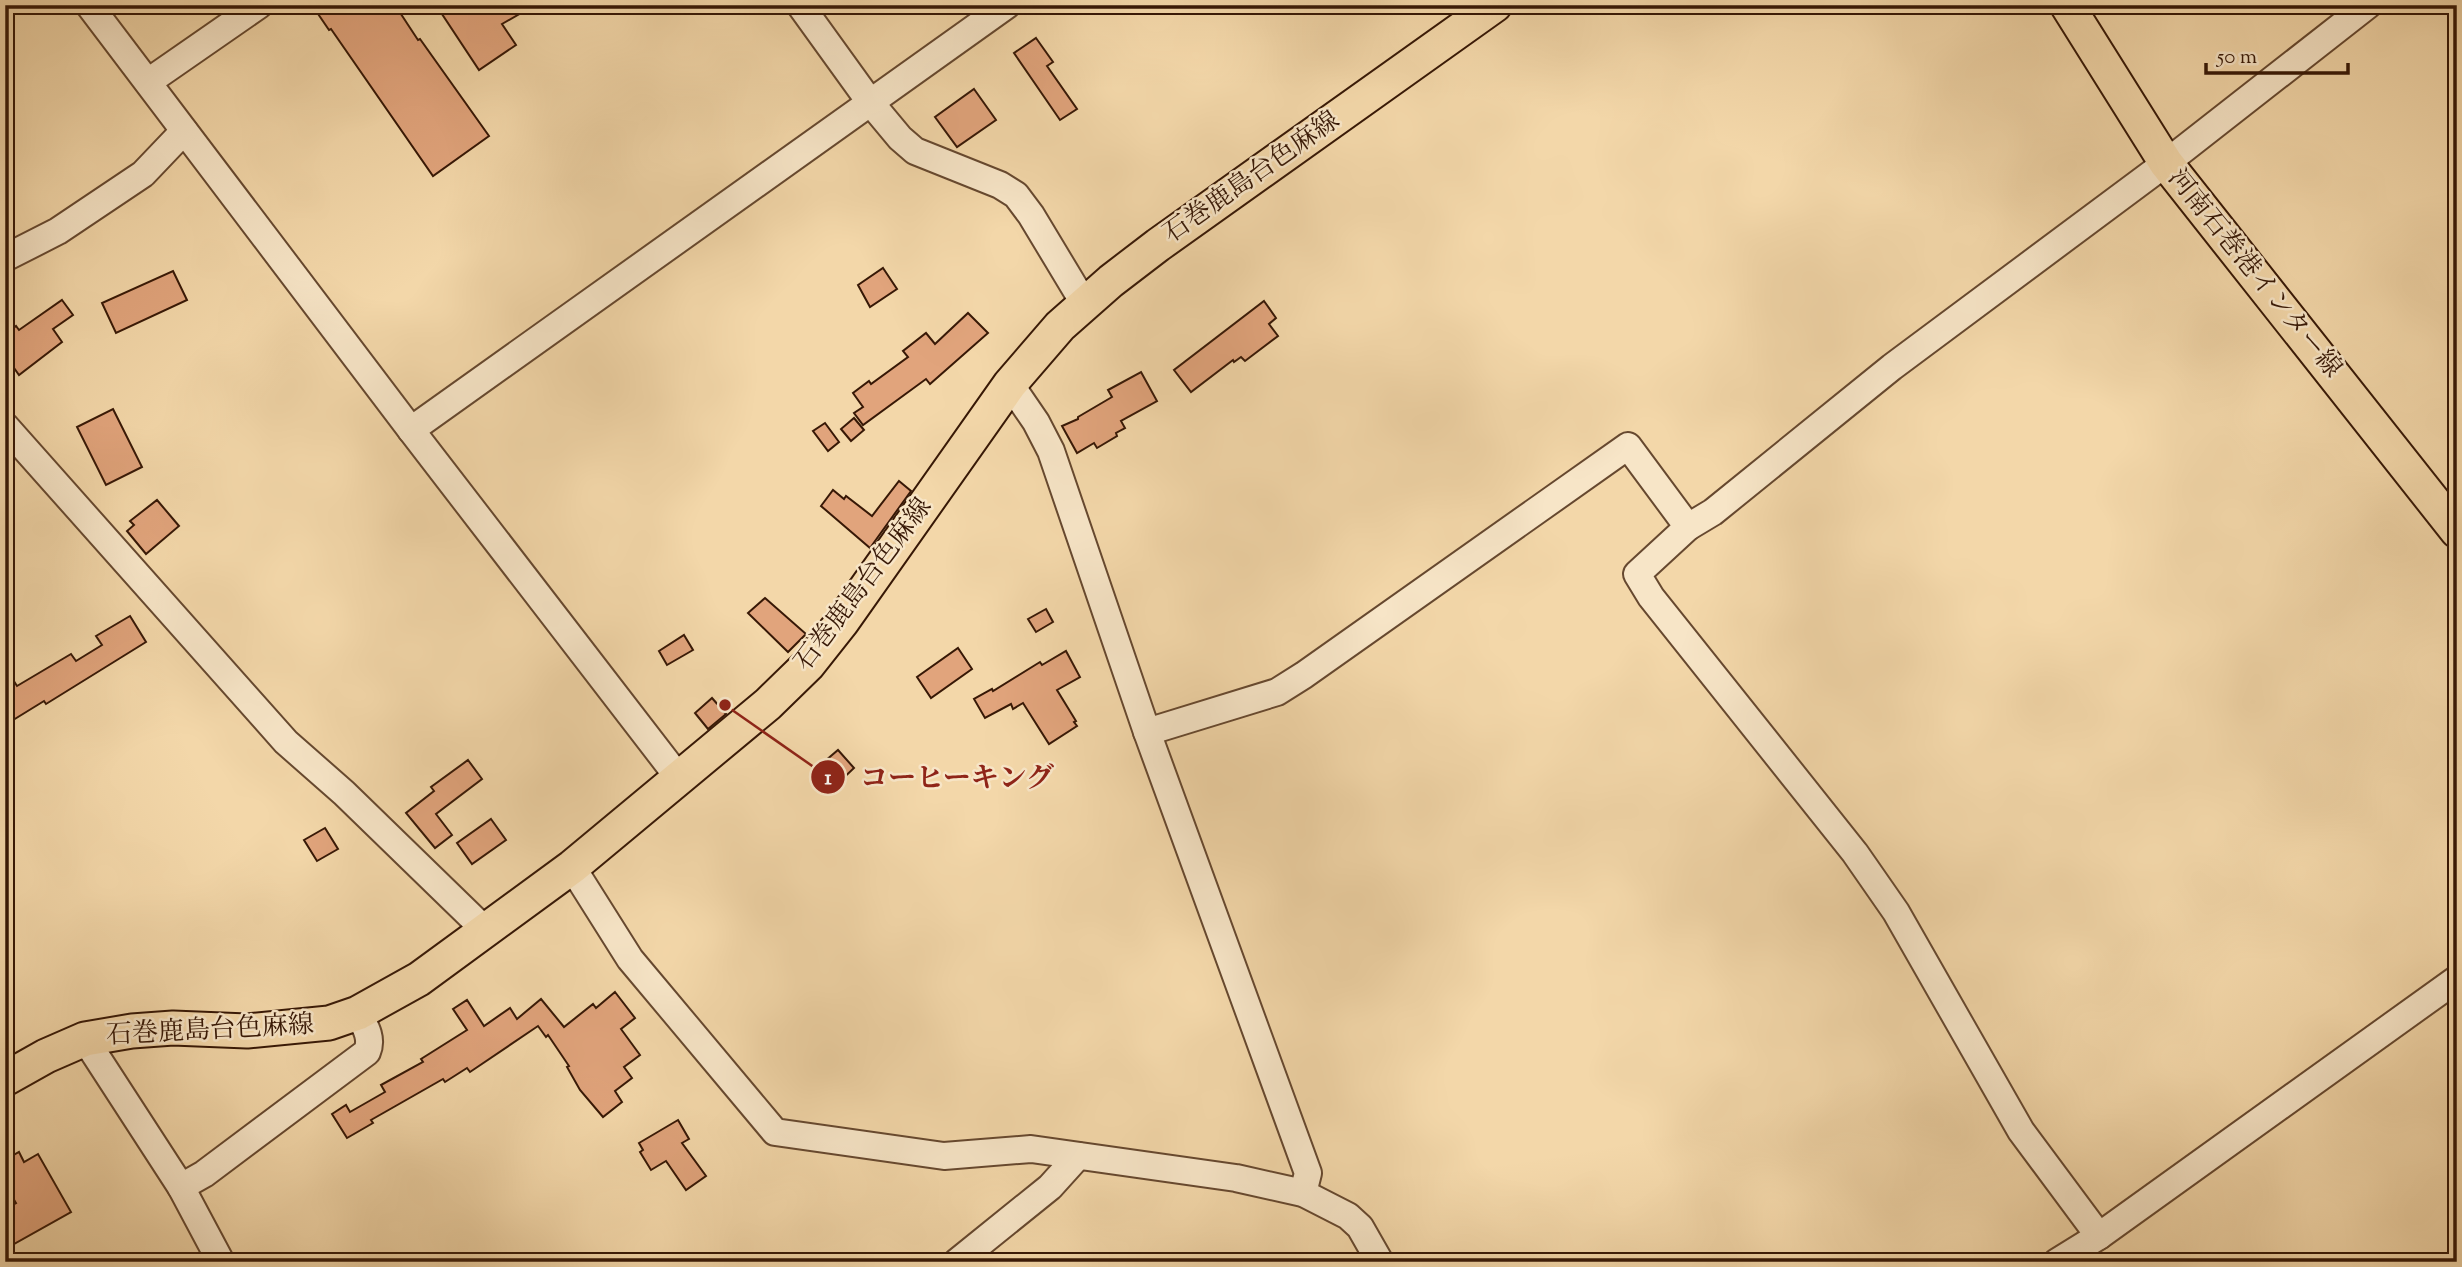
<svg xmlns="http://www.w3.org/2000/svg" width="2462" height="1267" font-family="'Sorts Mill Goudy','Noto Serif JP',serif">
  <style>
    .building { fill: #e1a47c; stroke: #371806; stroke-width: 2 }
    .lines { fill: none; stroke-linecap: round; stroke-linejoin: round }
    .minor-casing { stroke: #66482f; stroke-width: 30 }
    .major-casing { stroke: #371806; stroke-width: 37 }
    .minor { stroke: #f7e5c7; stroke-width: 26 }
    .major { stroke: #f3d7a9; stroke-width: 33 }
    .labels { text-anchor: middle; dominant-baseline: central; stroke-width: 5; stroke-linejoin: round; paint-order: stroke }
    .street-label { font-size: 26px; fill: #371806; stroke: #f7e5c7 }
    .leader { fill: none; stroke: #8f2418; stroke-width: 2.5 }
    .callout-dot { fill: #8f2418; stroke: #f7e5c7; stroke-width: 2.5 }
    .mark-label { font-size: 21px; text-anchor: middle; font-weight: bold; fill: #fff }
    .callout-label { font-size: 28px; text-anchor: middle; font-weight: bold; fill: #8f2418; stroke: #f7e5c7; stroke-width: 5; stroke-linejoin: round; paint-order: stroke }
  </style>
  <rect width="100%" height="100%" fill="#f3d7a9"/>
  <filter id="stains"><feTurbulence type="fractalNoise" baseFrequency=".00286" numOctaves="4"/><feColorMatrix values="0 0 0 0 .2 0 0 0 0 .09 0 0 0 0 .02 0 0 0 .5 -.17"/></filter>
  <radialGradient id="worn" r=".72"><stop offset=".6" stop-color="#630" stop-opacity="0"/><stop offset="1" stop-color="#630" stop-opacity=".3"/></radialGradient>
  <!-- building -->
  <g class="building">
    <path d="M312,5H395L418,40L420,39L489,136L433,176L331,29L329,30Z"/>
    <path d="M436,5H535L502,24L516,45L479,70Z"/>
    <path d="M1036,38L1053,62L1047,66L1077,109L1060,120L1014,53Z"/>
    <path d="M974,89L996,120L957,147L935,117Z"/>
    <path d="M883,268L897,289L870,307L858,285Z"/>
    <path d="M173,271L187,300L116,333L102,303Z"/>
    <path d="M62,300L73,315L53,329L62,342L19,375L14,368L5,376V335L16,326L19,330Z"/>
    <path d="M1264,301L1276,318L1269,324L1278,336L1245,361L1241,357L1234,362L1233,360L1191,392L1174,370Z"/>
    <path d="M968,313L988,333L930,384L926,379L863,425L854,413L863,407L853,393L869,381L871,384L908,357L903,351L926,333L935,344Z"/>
    <path d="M1141,372L1157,401L1121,421L1125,428L1116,433L1117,436L1097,448L1094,443L1077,453L1062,426L1078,419V417L1112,397L1108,390Z"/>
    <path d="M113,409L142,467L106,485L77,427Z"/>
    <path d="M854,418L864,430L851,441L841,429Z"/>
    <path d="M825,423L839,442L828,451L813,431Z"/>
    <path d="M899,481L911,491L870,548L821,506L833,490L844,499L846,496L872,516Z"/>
    <path d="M157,500L179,526L146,554L127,531L134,525L130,521Z"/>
    <path d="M765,598L806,634L788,652L748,613Z"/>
    <path d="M1046,609L1053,622L1036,632L1028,619Z"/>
    <path d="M130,616L146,642L46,704L44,701L5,725V667L17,686L71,654L76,661L102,645L96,636Z"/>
    <path d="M684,635L693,650L667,665L659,651Z"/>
    <path d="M958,648L972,669L931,698L917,677Z"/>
    <path d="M1066,651L1080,677L1057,690L1076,721L1074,722L1077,726L1049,744L1023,703L1013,709L1011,704L985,718L974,699L992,689L993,691L1040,662L1042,665Z"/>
    <path d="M712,698L726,714L708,729L695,713Z"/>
    <path d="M838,750L854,768L835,786L818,767Z"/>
    <path d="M468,760L482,779L436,814L452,835L435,848L406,813L434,791L431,787Z"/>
    <path d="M491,819L506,840L472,864L457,843Z"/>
    <path d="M325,828L338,849L317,861L304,840Z"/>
    <path d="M615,992L635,1018L621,1029L640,1055L624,1067L632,1078L615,1091L622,1102L603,1117L580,1090L567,1067L569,1066L548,1035L546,1037L538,1026L470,1072L467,1068L445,1082L443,1079L371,1120L373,1123L347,1138L332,1114L346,1105L350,1112L385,1092L381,1085L423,1062L421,1059L467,1030L453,1009L467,1000L484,1026L510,1008L517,1019L541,999L564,1027L593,1004L596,1008Z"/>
    <path d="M678,1120L689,1139L682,1143L706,1176L686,1190L666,1161L651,1170L640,1152L643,1150L639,1143Z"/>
    <path d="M19,1152L24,1162L38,1154L71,1212L5,1249V1209L16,1203L6,1186L11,1184L5,1174V1160Z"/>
  </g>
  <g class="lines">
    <defs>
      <g id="minor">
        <path d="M89,5L411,430L679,778"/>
        <path d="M800,5L870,102L900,138L915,151L1000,185L1016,195L1031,215L1084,303"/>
        <path d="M148,82L259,5"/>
        <path d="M5,258L58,231L143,174L184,131"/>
        <path d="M1010,384L1036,422L1051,451L1147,732L1308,1173L1303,1193"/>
        <path d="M5,426L286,742L344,793L485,930"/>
        <path d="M411,430L1007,5"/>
        <path d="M1147,732L1277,692L1304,675L1628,446L1688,527"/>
        <path d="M572,867L630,959L775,1132L944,1156L1031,1149L1236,1178L1303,1193L1348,1216L1360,1227L1380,1262"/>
        <path d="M85,1039L181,1187L221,1262"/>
        <path d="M181,1187L204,1174L367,1052C373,1038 365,1026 358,1013"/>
        <path d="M2099,1236L2021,1131L1896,912L1855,853L1651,597L1637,574L1688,527L1713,512L1892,367L2166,163L2368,5"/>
        <path d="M957,1262L1050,1187L1078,1156"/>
        <path d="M2057,1262L2099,1236L2457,979"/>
      </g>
      <g id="major">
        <path d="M2067,5L2166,163L2457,531"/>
        <path d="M5,1079L46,1056L85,1039L132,1031L173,1028L247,1031L329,1023L358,1013L419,979L572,867L768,704L808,665L842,622L1010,384L1060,326L1111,281L1158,245L1495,5"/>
      </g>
    </defs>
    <!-- minor casing -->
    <use href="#minor" class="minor-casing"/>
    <!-- major casing -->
    <use href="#major" class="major-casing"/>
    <!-- minor -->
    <use href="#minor" class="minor"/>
    <!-- major -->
    <use href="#major" class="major"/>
  </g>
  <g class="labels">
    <!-- street labels -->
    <g class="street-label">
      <text transform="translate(1252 178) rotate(-35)">石巻鹿島台色麻線</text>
      <text transform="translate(2254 274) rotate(51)">河南石巻港インター線</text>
      <text transform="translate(864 585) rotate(-53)">石巻鹿島台色麻線</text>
      <text transform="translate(210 1031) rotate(-3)">石巻鹿島台色麻線</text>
    </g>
  </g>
  <!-- callouts -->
  <path class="leader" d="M725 705L828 777"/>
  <g class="callout-dot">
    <circle cx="725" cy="705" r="7"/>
    <circle cx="828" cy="777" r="18"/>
  </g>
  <g class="mark-label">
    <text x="828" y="784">1</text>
  </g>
  <g class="callout-label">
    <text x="957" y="787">コーヒーキング</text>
  </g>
  <!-- margin -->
  <rect width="2462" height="1267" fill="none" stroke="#f3d7a9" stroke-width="28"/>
  <rect x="7" y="7" width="2448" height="1253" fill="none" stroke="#371806" stroke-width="3.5"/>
  <rect x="14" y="14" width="2434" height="1239" fill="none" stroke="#371806" stroke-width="2"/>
  <!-- scale -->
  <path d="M2206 63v10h142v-10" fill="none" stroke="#371806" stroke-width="3.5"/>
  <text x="2217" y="63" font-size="21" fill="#371806" stroke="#f7e5c7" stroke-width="5" paint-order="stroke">50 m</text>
  <rect width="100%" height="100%" filter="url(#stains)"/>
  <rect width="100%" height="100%" fill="url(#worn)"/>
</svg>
